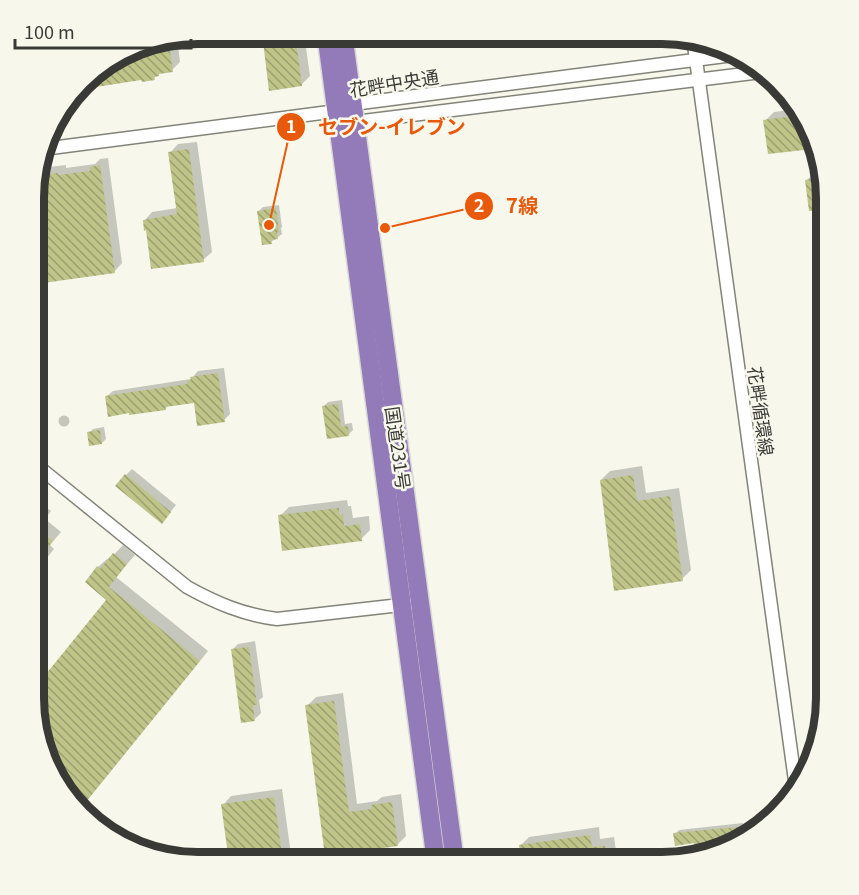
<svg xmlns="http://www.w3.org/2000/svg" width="859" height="895" font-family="Georgia,'Noto Sans JP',serif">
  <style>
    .shadow { fill: #0003 }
    .building { fill: url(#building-back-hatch) }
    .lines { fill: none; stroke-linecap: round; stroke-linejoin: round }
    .minor-casing { stroke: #828478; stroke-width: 15 }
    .highway-casing { stroke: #d7d8d7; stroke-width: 21 }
    .minor { stroke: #fff; stroke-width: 12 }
    .highway { stroke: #937ab8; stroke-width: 18 }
    .labels { text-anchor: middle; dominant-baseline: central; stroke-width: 5; stroke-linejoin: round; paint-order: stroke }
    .street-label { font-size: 18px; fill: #393a35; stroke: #f7f8eb }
    .rim { fill: none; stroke: #393a35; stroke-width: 8 }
    .leader { fill: none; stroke: #e8590c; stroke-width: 2 }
    .callout-dot { fill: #e8590c; stroke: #f7f8eb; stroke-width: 2 }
    .mark-label { font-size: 18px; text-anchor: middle; font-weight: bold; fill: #fff }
    .callout-label { font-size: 20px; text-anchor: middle; font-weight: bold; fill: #e8590c; stroke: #f7f8eb; stroke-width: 5; stroke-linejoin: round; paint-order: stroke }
  </style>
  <defs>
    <pattern id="building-back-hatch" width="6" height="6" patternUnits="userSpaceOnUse" patternTransform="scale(1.5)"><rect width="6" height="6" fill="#bfc489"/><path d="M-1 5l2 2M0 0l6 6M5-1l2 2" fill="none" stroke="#9ca071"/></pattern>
  </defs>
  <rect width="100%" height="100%" fill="#f7f8eb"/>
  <!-- shadow -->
  <g class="shadow">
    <path d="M263,33H304L310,76L301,85Z"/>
    <path d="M497,34H516L514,36L497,38Z"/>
    <path d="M177,37L180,62L172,70L161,72L154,78L96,70L145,42Z"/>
    <path d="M799,109L812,147L765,121L774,112Z"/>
    <path d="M197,142L212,252L203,260L147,229L144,221L152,212L177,208L170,153L178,144Z"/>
    <path d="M108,158L122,263L114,272L36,283V245L42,244L36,200V174L41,168L66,165V168L95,164L100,159Z"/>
    <path d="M816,171H820L826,187V274L817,209L807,180Z"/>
    <path d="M279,205L282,227L281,228L282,234L271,242L259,211L263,207Z"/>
    <path d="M224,368L230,414L224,420L195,401L169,405L165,409L106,397L113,391L191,379L198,371Z"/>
    <path d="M342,400L345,424L352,423L353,430L349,434L328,437L324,406L328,402Z"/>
    <circle cx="64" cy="421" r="5.5"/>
    <path d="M104,427L106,439L102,443L89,433L93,429Z"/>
    <path d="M642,466L646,493L679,488L691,570L682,579L601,480L610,471Z"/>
    <path d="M132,469L176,505L168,515L126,475Z"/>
    <path d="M35,477L40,481L34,488Z"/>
    <path d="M34,498L51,511L45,519L61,532L50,545L54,549L34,574Z"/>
    <path d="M347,500L348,506H351L353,518L369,516L370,530L361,539L280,516L289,507Z"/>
    <path d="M123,545L135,555L116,577L208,651L81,808L61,789L33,708L109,600L87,582L98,567L107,559L109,560Z"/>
    <path d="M255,641L263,697L259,700L261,713L255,719L232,650L238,644Z"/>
    <path d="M343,693L357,804L377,801L382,797L401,794L406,836L397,845L326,854L307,706L316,697Z"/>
    <path d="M282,789L292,862H230L223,805L231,796Z"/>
    <path d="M743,823L744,837L697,853L695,841L675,834L679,830Z"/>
    <path d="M599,827L600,839L614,837L617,858L613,862H522L520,846L529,837Z"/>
  </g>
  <!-- building -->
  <g class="building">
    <path d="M262,33H295L302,86L269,91Z"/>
    <path d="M168,38L173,72L159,74V76L154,77L155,80L142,82L141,80L96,87L94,71L145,42Z"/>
    <path d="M801,115L813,149L768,154L763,120Z"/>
    <path d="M189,149L204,262L151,269L146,230L144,231L143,220L177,214L168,152Z"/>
    <path d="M100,165L115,273L36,284V233L39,232L36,212V176L58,173V175L90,171V167Z"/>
    <path d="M822,177L826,187V239H820L816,211H809L805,180Z"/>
    <path d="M276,208L279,232H277L278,239L271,240L272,244L262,245L257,211Z"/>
    <path d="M218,373L225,422L197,426L194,403L165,407L166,410L129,415V413L108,417L105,396L187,384V381L191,380L190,377Z"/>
    <path d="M338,404L341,427L348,426L349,436L327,439L322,406Z"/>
    <path d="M100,430L102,444L89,446L87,432Z"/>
    <path d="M125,474L171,512L162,524L115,486Z"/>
    <path d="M633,475L637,501L670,496L683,581L614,591L600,480Z"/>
    <path d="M339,508V515L343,514L344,526L360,524L362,541L282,551L278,515Z"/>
    <path d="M34,526L53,541L42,555L47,558L34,574Z"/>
    <path d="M113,553L127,564L109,587L200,661L81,808L61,789L33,708V690L106,600L85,582L97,566L100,569Z"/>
    <path d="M249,647L257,705H253L255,721L241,723L231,649Z"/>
    <path d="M334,701L349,812L371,809V805L392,802L398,846L325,856L305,705Z"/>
    <path d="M274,797L283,862H229L221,804Z"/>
    <path d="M739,827L740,838L695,854L694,843L675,846L673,833Z"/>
    <path d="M590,835L592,847L605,846L608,862H521L519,845Z"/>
  </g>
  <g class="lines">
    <defs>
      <g id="minor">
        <path d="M693,38L796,788"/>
        <path d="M350,119L355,122L761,72"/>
        <path d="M43,149L337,111L353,104L741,54"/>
        <path d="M35,464L187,587C216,603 244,615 277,619L409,604"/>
      </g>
      <g id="highway">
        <path d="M326,33L436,862"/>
        <path d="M343,33L455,862"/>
      </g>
    </defs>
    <!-- minor casing -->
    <use href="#minor" class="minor-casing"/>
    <!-- highway casing -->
    <use href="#highway" class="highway-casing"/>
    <!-- minor -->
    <use href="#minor" class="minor"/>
    <!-- highway -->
    <use href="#highway" class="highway"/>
  </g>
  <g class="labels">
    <!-- street labels -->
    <g class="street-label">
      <text transform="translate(394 82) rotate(-9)">花畔中央通</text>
      <text transform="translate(762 411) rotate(82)">花畔循環線</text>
      <text transform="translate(399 448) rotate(82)">国道231号</text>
    </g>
  </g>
  <!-- crop -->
  <path d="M0 0H859V895H0ZM198 44H662A154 154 0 0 1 816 198V698A154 154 0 0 1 662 852H198A154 154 0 0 1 44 698V198A154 154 0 0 1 198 44Z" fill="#f7f8eb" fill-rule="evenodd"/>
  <path class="rim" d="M198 44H662A154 154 0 0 1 816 198V698A154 154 0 0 1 662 852H198A154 154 0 0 1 44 698V198A154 154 0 0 1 198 44Z"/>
  <!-- callouts -->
  <path class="leader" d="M269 225L291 127M385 228L479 206"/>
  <g class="callout-dot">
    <circle cx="269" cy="225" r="6"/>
    <circle cx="385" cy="228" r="6"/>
    <circle cx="291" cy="127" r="15"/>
    <circle cx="479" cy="206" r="15"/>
  </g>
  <g class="mark-label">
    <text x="291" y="133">1</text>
    <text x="479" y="212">2</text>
  </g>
  <g class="callout-label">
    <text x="392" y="134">セブン-イレブン</text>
    <text x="522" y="213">7線</text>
  </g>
  <!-- scale -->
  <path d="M15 39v9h176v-9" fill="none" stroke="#393a35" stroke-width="3"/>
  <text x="24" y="39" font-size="18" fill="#393a35" stroke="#f7f8eb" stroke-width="4.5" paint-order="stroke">100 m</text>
</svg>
